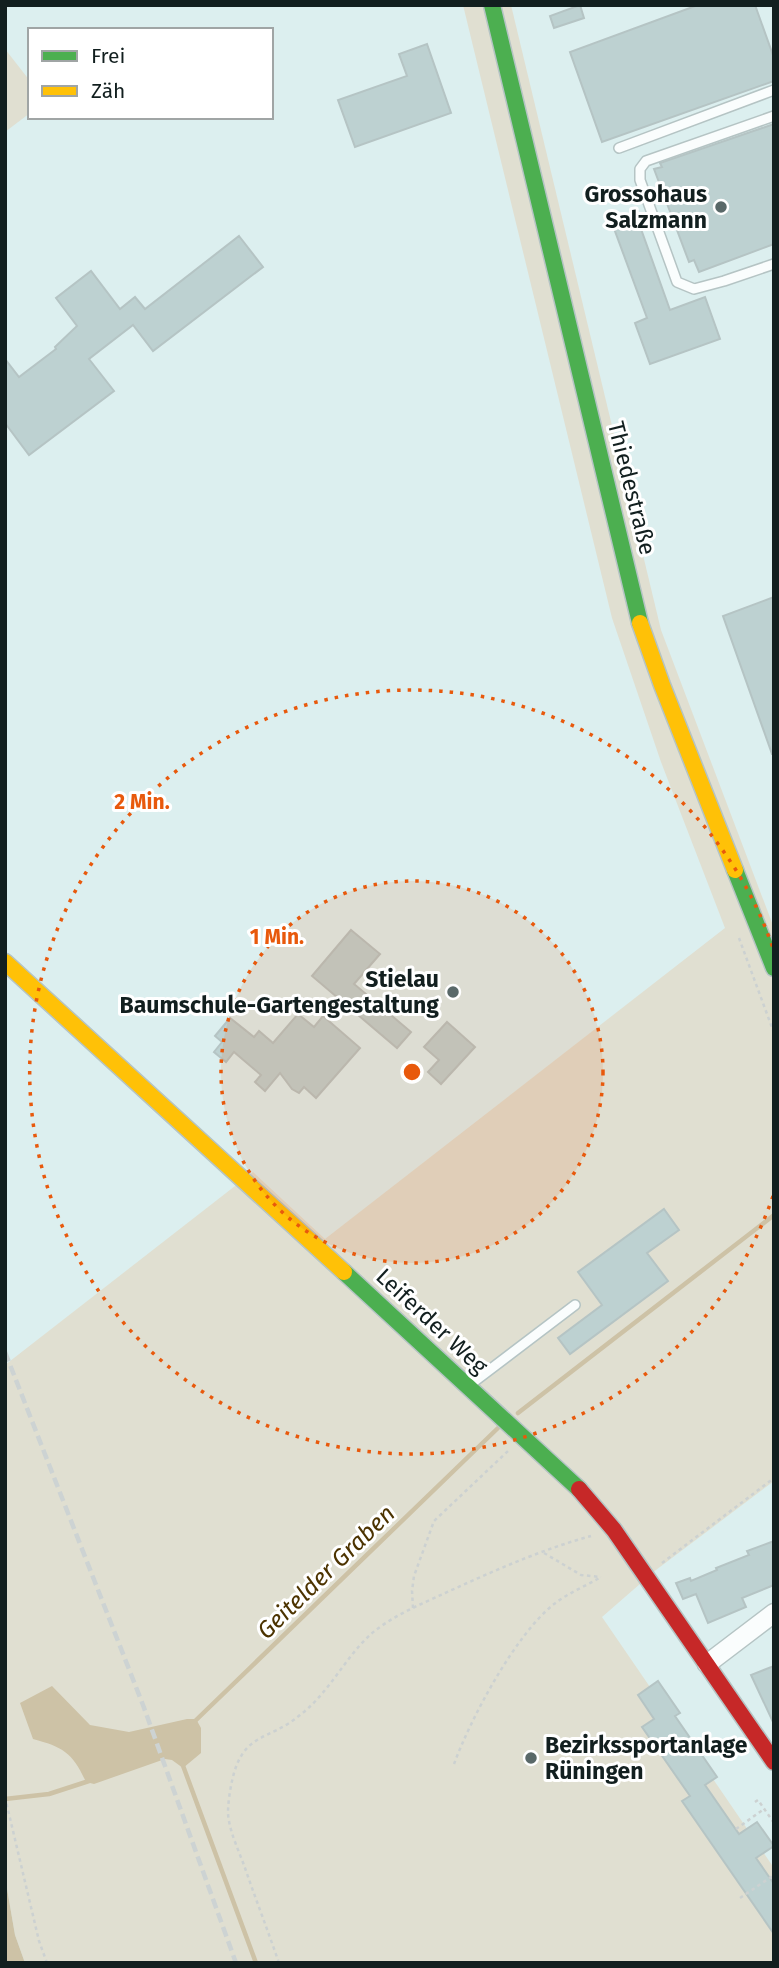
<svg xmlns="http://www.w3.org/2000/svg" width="779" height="1968" font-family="'Fira Sans',sans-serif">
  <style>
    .green { fill: #e0dfd1 }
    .water { fill: #cdc2a6 }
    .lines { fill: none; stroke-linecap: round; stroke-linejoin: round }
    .stream { stroke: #cdc2a6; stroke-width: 4.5 }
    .building { fill: #bdd1d1; stroke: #b5c4c4; stroke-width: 2 }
    .lane-casing { stroke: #b5c4c4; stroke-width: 12 }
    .street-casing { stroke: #b5c4c4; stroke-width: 21 }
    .fast-casing { stroke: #b5c4c4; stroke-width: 19 }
    .slow-casing { stroke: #b5c4c4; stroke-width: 19 }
    .jam-casing { stroke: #b5c4c4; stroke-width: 19 }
    .path { stroke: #ccd1d1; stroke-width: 2.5; stroke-dasharray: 3.5 3.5; stroke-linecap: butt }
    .lane { stroke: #fafdfd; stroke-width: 9 }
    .street { stroke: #fafdfd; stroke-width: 18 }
    .fast { stroke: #4caf50; stroke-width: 16 }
    .slow { stroke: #ffc107; stroke-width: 16 }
    .jam { stroke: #c62828; stroke-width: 16 }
    .rail { stroke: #cdd3d3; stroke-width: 4.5; stroke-dasharray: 10 5; stroke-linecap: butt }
    .ring { fill: none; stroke: #e8590c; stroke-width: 3.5; stroke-dasharray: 3.5 7 }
    .poi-dot { fill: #596868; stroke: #fff; stroke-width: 2.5 }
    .labels { text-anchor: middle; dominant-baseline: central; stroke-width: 6; stroke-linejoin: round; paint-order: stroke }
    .poi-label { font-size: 23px; font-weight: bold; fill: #121f1f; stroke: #fff; text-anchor: end }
    .street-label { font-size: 23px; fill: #121f1f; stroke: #fff }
    .water-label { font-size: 24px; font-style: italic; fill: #4c3300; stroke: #fff }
    .centre { fill: #e8590c; stroke: #fff; stroke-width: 3.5 }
    .ring-label { font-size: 21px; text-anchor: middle; font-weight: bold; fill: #e8590c; stroke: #fff; stroke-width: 6; stroke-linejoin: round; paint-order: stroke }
  </style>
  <rect width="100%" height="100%" fill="#dcefef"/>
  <!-- green -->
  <g class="green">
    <path d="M463,5H511L661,630L774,928V1481L656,1570L602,1617L774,1868V1963H25L15,1935L5,1877V1365L253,1172L325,1239L725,928L661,762L612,618Z"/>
    <path d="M5,49L30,81V113L5,132Z"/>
  </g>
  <!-- water -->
  <g class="water">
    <path d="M52,1686L90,1725L129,1732L187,1719H196L201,1728V1753L183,1768L172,1760L165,1759L94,1784L86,1782C73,1753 63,1747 33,1739L20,1703Z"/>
    <path d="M5,1877L15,1935L25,1963H5Z"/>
  </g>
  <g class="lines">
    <!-- stream -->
    <g class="stream">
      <path d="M518,1413L774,1215"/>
      <path d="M193,1723L498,1428"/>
      <path d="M182,1763L256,1963"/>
      <path d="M5,1799L49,1794L89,1781"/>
    </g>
  </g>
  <!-- building -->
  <g class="building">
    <path d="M580,5L584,18L554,28L550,16Z"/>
    <path d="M698,5H755L774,58V81L602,142L570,52Z"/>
    <path d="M427,44L451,113L355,147L338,100L407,76L399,54Z"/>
    <path d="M774,124V244L699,272L694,260L689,262L654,169L662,167L660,163Z"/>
    <path d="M636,215L670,310L705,297L720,339L650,364L635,323L647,318L612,223Z"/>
    <path d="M239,236L263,267L153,351L133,325L89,359L114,391L29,455L5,423V359L19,377L56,349L55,347L77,326L56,298L91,271L120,309L135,297L145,309Z"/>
    <path d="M774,597V754H772L723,616Z"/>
    <path d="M351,930L380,954L354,984L411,1032L397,1048L312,976Z"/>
    <path d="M298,1014L314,1027L323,1016L360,1048L316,1098L304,1087L299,1093L292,1089L280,1073L265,1091L255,1082L261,1075L234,1052L226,1062L214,1052L222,1042L215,1036L230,1018L254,1037L259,1031L273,1043Z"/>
    <path d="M447,1022L475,1047L441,1084L428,1072L439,1060L424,1047Z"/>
    <path d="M664,1209L679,1230L647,1253L668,1281L570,1354L558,1338L602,1305L578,1272Z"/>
    <path d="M774,1541V1585L742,1598L746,1607L708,1623L696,1594L683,1599L676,1583L690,1578L691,1581L717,1570L716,1568L749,1555L747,1551Z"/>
    <path d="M774,1666V1722H773L751,1675Z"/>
    <path d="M658,1681L680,1713L675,1716L717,1777L705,1785L739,1834L757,1822L774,1846L756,1858L774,1884V1934L682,1801L690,1796L642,1727L654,1719L638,1695Z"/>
  </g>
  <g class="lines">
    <defs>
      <g id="lane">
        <path d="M774,116L646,161L640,169V180L677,282L694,289L724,281L774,264"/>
        <path d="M619,148L774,90"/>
        <path d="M471,1384L575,1305"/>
      </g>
      <path id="street" d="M707,1664L774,1613"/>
      <g id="fast">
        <path d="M492,5L640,623"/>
        <path d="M735,870L774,968"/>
        <path d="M344,1272L579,1489"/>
      </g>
      <g id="slow">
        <path d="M640,623L662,685L735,870"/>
        <path d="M5,962L344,1272"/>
      </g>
      <path id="jam" d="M579,1489L614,1530L774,1762"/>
    </defs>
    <!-- lane casing -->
    <use href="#lane" class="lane-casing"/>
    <!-- street casing -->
    <use href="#street" class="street-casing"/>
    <!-- fast casing -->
    <use href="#fast" class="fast-casing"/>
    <!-- slow casing -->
    <use href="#slow" class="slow-casing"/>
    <!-- jam casing -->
    <use href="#jam" class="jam-casing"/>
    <!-- path -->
    <g class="path">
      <path d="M5,88V100"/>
      <path d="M739,938L774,1033"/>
      <path d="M544,1553L581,1575L601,1577"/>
      <path d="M662,1563L774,1478"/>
      <path d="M413,1608L412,1591L414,1576L434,1521L508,1451"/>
      <path d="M454,1764C471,1718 515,1635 554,1604C568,1593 586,1586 601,1577"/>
      <path d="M5,1797L39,1941L47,1963"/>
      <path d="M755,1802L758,1800L774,1823"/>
      <path d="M736,1829L764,1809"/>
      <path d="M740,1898L774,1875"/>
      <path d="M279,1963C268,1931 256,1900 245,1868C239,1851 229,1831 228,1813C228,1803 230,1790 232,1781C243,1731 268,1742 300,1715C329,1693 344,1659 370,1635C390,1617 419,1605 443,1594C491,1572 540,1550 591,1536"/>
    </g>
    <!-- lane -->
    <use href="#lane" class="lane"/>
    <!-- street -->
    <use href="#street" class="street"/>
    <!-- fast -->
    <use href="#fast" class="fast"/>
    <!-- slow -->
    <use href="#slow" class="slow"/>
    <!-- jam -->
    <use href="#jam" class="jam"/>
    <!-- rail -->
    <path class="rail" d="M5,1352L143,1705L236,1963"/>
  </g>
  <!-- distance rings -->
  <circle cx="412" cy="1072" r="191" fill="#e8590c" fill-opacity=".12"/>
  <g class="ring">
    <circle cx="412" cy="1072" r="191"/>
    <path d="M773 1196A382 382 0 1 1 773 948"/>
  </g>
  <!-- markers -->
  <g class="poi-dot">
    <circle cx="721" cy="207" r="7"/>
    <circle cx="453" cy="992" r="7"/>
    <circle cx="531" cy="1758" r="7"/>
  </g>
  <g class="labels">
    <!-- poi labels -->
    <g class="poi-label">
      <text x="707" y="194">Grossohaus<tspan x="707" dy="26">Salzmann</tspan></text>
      <text x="439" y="979">Stielau<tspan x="439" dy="26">Baumschule-Gartengestaltung</tspan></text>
      <text x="545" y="1745" text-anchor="start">Bezirkssportanlage<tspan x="545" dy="26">Rüningen</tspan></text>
    </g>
    <!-- street labels -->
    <g class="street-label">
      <text transform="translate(632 488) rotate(76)">Thiedestraße</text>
      <text transform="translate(432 1321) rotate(43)">Leiferder Weg</text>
    </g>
    <!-- water labels -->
    <g class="water-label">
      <text transform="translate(326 1572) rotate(-44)">Geitelder Graben</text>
    </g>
  </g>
  <circle cx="412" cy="1072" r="10" class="centre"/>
  <g class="ring-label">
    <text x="142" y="809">2 Min.</text>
    <text x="277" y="944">1 Min.</text>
  </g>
  <!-- border -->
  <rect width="779" height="1968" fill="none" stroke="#121f1f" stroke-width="14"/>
  <!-- legend -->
  <rect x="28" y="28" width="245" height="91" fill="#ffffff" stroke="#a0a5a5" stroke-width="2"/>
  <rect x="42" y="51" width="35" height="10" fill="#4caf50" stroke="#a0a5a5" stroke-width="2"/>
  <text x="91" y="63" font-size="21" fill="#121f1f">Frei</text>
  <rect x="42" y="86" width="35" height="10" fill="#ffc107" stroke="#a0a5a5" stroke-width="2"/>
  <text x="91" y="98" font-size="21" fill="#121f1f">Zäh</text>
</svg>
